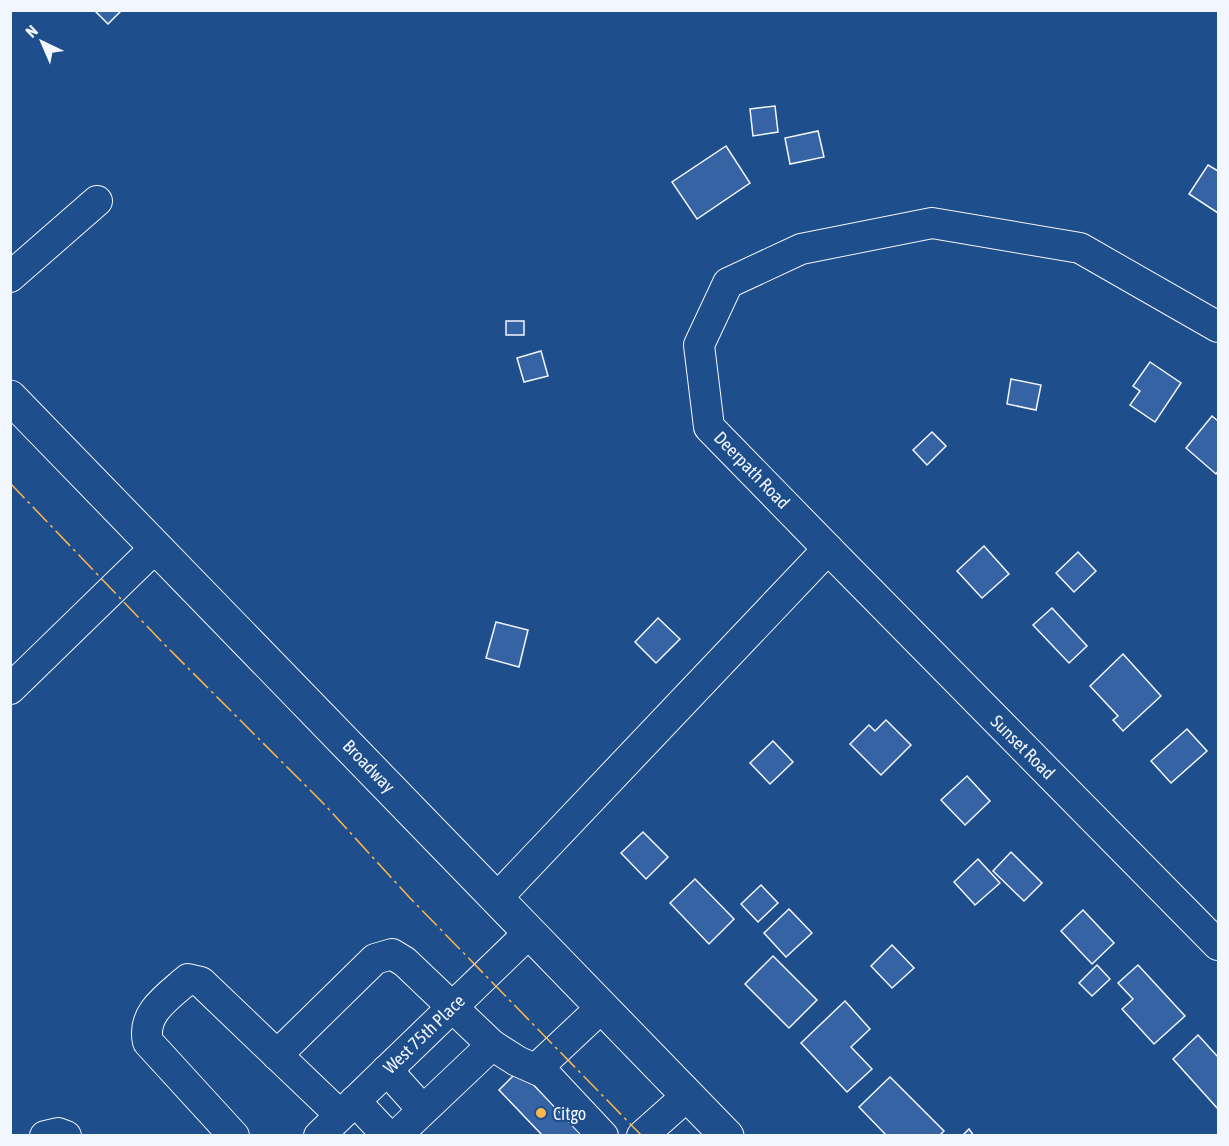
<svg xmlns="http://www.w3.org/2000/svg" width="1229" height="1146" font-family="'Asap Condensed',sans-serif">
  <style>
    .building { fill: #3563a3; stroke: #f2f6ff; stroke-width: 1.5 }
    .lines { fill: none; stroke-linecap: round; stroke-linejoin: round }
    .minor-casing { stroke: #f2f6ff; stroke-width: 32 }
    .major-casing { stroke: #f2f6ff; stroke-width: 35 }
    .minor { stroke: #1f4e8c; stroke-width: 30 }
    .major { stroke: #1f4e8c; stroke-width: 33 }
    .power { stroke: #ffb74d; stroke-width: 1.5; stroke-dasharray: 21 4.5 3 4.5; stroke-linecap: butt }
    .poi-dot { fill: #ffb74d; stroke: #1f4e8c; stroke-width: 2 }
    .labels { text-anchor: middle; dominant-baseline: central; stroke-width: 4.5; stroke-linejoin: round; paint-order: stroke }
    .street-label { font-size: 18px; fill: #f2f6ff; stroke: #1f4e8c }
    .poi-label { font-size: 18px; fill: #f2f6ff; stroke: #1f4e8c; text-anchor: start }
  </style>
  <rect width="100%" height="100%" fill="#1f4e8c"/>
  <!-- building -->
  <g class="building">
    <path d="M94,10H122L108,24Z"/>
    <path d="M775,106L778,132L753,136L750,109Z"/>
    <path d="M818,131L824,157L790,164L785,138Z"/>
    <path d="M726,146L750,183L697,219L672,182Z"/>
    <path d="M1208,165L1218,171V213L1189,194Z"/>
    <rect x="506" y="321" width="18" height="14"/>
    <path d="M541,351L548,376L524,382L517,358Z"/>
    <path d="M1150,362L1181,383L1155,422L1130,405L1140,391L1133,386Z"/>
    <path d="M1011,379L1041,385L1036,410L1007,404Z"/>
    <path d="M1212,416L1218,421V471L1216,474L1186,448Z"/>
    <path d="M932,432L946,446L927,465L913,450Z"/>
    <path d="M984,546L1009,574L982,598L957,571Z"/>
    <path d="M1078,552L1096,571L1074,592L1056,573Z"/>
    <path d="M1052,608L1087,646L1069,663L1033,625Z"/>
    <path d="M658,618L680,639L656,663L635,642Z"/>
    <path d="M496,622L528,630L519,667L486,658Z"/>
    <path d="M1123,654L1161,696L1123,731L1113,720L1118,716L1090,686Z"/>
    <path d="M886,720L911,745L881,775L850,744L869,725L875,731Z"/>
    <path d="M1187,729L1207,751L1171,783L1151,761Z"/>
    <path d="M773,741L793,762L770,784L750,763Z"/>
    <path d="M967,776L990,801L965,825L941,800Z"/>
    <path d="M643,832L668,857L646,879L621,853Z"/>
    <path d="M1011,852L1042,883L1024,901L993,871Z"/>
    <path d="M978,859L1000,883L975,905L954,882Z"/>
    <path d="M695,879L734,919L709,944L670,903Z"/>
    <path d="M761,885L778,903L758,922L741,904Z"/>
    <path d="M789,909L812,933L786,957L764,933Z"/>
    <path d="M1083,910L1114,943L1092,964L1061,931Z"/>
    <path d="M892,945L914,968L892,988L871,966Z"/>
    <path d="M773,956L817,1000L789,1028L745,984Z"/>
    <path d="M1097,965L1110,979L1092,996L1079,983Z"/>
    <path d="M1138,965L1185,1016L1154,1044L1122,1009L1133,999L1118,983Z"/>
    <path d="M845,1001L870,1029L851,1047L872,1069L847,1092L801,1043Z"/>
    <path d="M1198,1035L1218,1057V1109L1173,1059Z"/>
    <path d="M519,1070L583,1136H543L499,1090Z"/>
    <path d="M890,1077L944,1131L939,1136H887L859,1107Z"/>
    <path d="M969,1129L974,1136H962Z"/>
  </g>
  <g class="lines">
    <defs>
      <g id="minor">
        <path d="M10,277L97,201"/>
        <path d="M828,549L1218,945"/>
        <path d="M10,689L156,547"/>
        <path d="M497,898L828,549L709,427L699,345L728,283L801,249L932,223L1080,248L1218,327"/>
        <path d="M277,1055L375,959L392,954L405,962L492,1045L517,1061L544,1073L603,1136"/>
        <path d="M536,1069L602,1007"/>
        <path d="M387,1070L422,1109"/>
        <path d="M355,1101L388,1136"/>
        <path d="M45,1136L58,1133L66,1136"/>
        <path d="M234,1136L148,1042C141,1013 169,996 188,979L201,982L340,1115"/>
        <path d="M319,1136L530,932"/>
        <path d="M396,1136L492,1045"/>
        <path d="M642,1136L688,1095"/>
      </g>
      <path id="major" d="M10,397L727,1136"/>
    </defs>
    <!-- minor casing -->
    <use href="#minor" class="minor-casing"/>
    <!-- major casing -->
    <use href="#major" class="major-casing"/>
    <!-- minor -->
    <use href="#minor" class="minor"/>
    <!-- major -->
    <use href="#major" class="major"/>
    <!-- power -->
    <path class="power" d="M10,483L163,643L325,805L409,897L642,1136"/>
  </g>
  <!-- markers -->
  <circle class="poi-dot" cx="541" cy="1113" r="6"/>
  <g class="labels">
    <!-- street labels -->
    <g class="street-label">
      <text transform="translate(752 470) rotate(46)">Deerpath Road</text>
      <text transform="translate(1023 747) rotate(45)">Sunset Road</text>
      <text transform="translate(369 766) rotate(46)">Broadway</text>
      <text transform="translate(424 1034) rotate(-44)">West 75th Place</text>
    </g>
    <!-- poi labels -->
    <g class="poi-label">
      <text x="553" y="1113">Citgo</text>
    </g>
  </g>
  <!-- border -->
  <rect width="1229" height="1146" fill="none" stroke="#f2f6ff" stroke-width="24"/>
  <!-- north arrow -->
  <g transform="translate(42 42) rotate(316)" stroke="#1f4e8c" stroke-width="4.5" paint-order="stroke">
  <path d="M0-4.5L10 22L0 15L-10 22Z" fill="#f2f6ff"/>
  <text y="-9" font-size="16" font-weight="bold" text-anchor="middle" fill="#f2f6ff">N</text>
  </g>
</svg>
